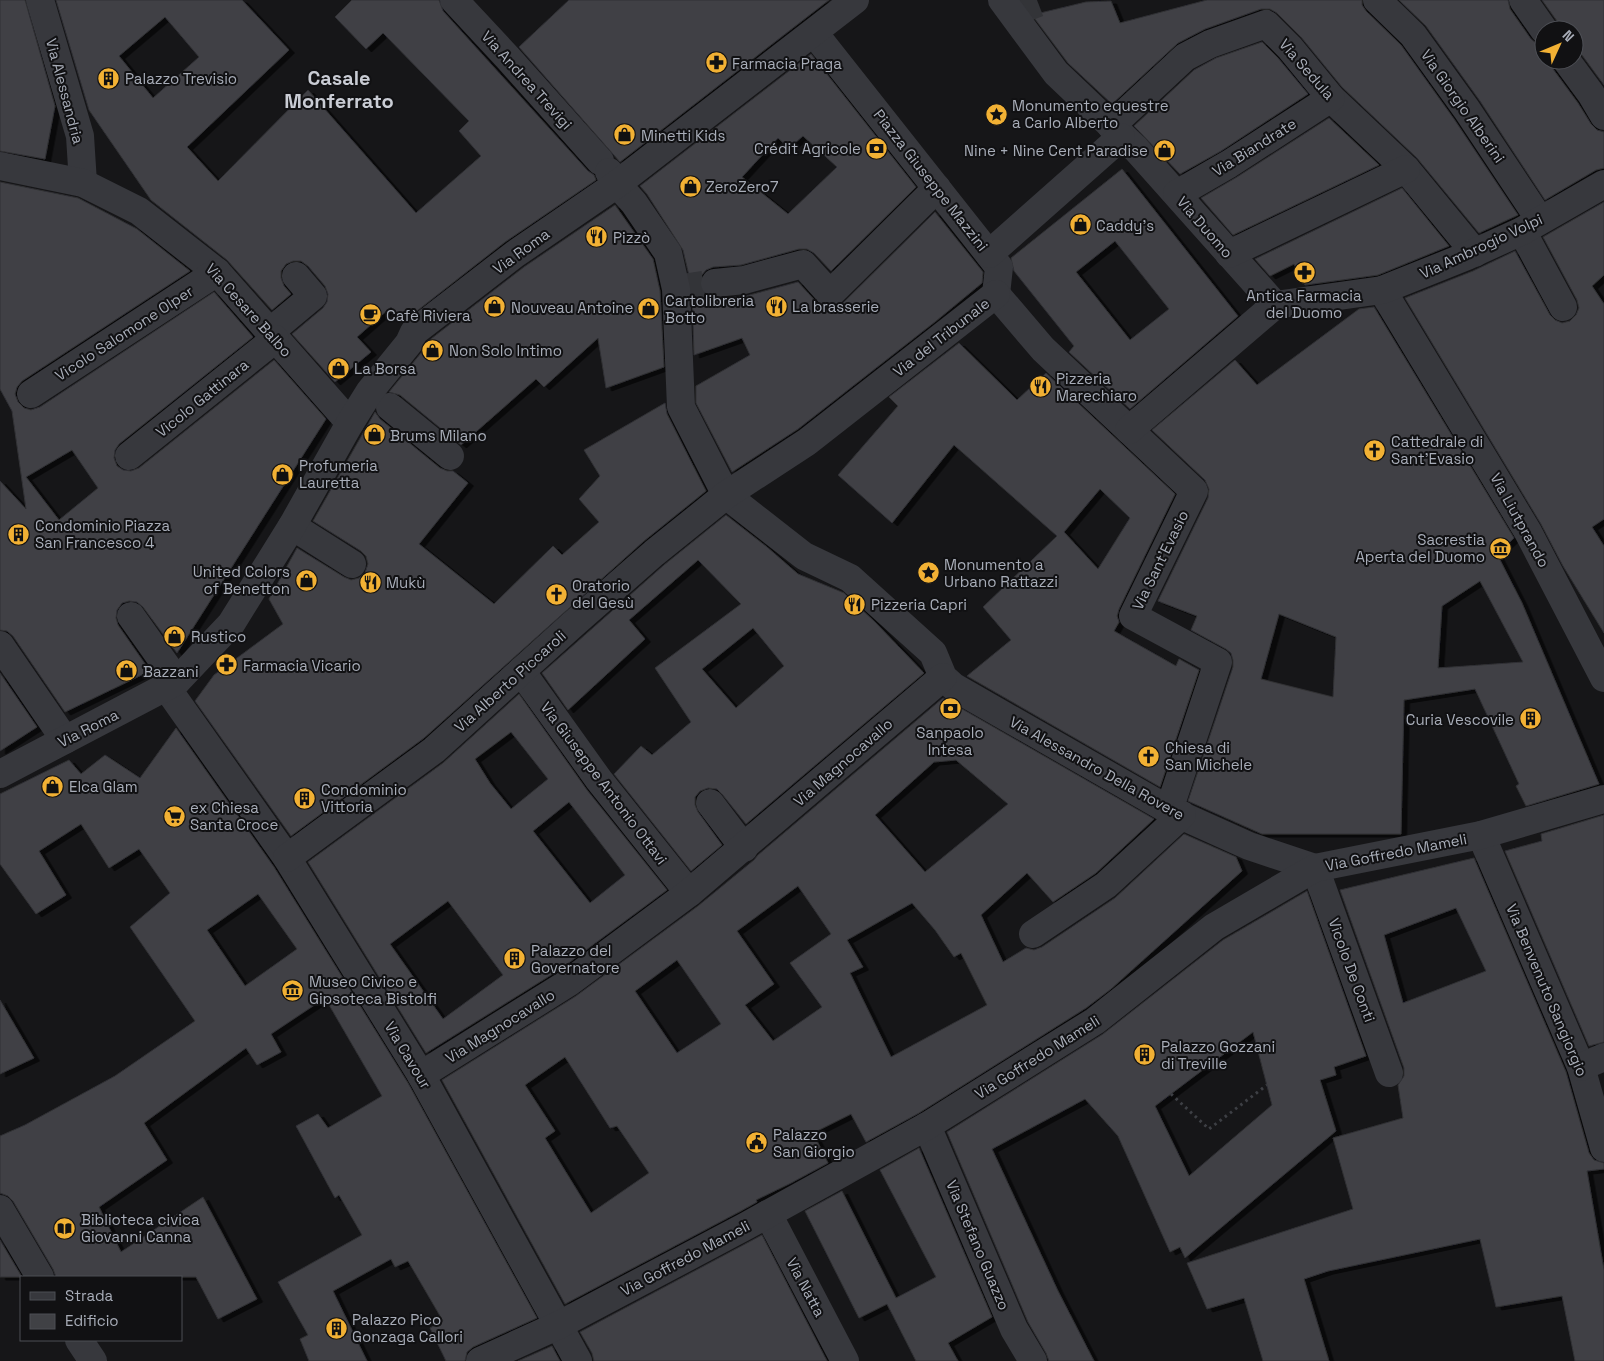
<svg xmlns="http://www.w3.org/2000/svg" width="1604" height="1361" font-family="'Space Grotesk',sans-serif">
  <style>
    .building { fill: #404145; stroke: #303034; fill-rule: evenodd; filter: url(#shadow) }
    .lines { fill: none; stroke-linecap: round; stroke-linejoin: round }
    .street-tunnel { stroke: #333438; stroke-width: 28; stroke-dasharray: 28 14; stroke-linecap: butt }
    .path { stroke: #3d3f44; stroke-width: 3; stroke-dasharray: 2.5 4; stroke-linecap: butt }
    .street { stroke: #37383d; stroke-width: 28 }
    .labels { text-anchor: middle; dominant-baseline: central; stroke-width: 4; stroke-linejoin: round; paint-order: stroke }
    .poi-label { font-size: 15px; fill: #a8adb8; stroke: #111113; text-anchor: start }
    .street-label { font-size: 15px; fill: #a8adb8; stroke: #111113 }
    .district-label { font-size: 20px; font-weight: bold; fill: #c9ccd4; stroke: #111113 }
  </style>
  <defs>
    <filter id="shadow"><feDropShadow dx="5.5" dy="3" stdDeviation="0" flood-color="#0009"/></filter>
  </defs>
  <rect width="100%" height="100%" fill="#161618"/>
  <!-- building -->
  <g class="building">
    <path d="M0,0H25L55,106L45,159L0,151Z"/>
    <path d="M56,0H242L289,50L187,147L218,181L308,90L416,213L481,156L459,131L469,121L383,33L366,49L335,17L352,0H439L443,11L588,171L594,175L596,180L505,242L404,321L391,307L357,337L371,352L335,382L292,334L323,308L327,302L328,294L325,286L308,266L301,261H293L286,264L281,271V278L284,286L291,294L272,310L227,260L151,200L89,110ZM165,17L199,57L153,98L119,56Z"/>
    <path d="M569,0H829L620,162L519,47Z"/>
    <path d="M1207,0H1362V5L1366,11L1401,45L1454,119L1518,215L1479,233L1417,158L1342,87L1301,37L1277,13L1270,9H1261L1205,29L1178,43L1112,104L1068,63L1032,15L1086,2L1111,1L1120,23Z"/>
    <path d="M1399,0H1508L1510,9L1531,39L1537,44L1544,45V60H1551L1553,69L1578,103L1591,124L1597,130L1604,132V168L1596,170L1545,200L1480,101L1426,26Z"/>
    <path d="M1542,0H1604V85L1579,51L1574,47V30H1559L1557,21Z"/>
    <path d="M1262,42L1278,58L1308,94L1221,151L1180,174L1134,126L1194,70L1216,58Z"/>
    <path d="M811,54L916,187L831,271L814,253L807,249H799L741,265L713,267L706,270L701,276L699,284L703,293L708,297L716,299L746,296L798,282L819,305L826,309H834L841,305L935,212L983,272L982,283L936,321L798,429L732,472L696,403V386L750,355L742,338L694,355L692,288L683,250L647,194L640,186ZM803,136L837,167L788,214L742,177L778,138L789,148Z"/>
    <path d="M1329,118L1379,165L1233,235L1201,198L1237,177Z"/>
    <path d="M1122,169L1238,316L1130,409L1069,352L1074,346L1014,271L1011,258ZM1115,241L1169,309L1130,340L1076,272Z"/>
    <path d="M0,182L78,198L137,229L190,271L22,381L17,387L15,394L18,402L24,408L31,410L40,407L214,292L253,337L119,444L115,450L114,458L117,466L123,470L131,471L139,468L274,360L326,419L177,653L143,607L137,602L129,601L122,603L117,610L116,618L118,625L150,671L65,712L13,636L7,631L0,630V481L26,509L12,411L0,389ZM72,450L98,488L59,520L26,477Z"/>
    <path d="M1402,188L1449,246L1378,275L1305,285L1294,264L1270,276L1255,259Z"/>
    <path d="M1604,202V275L1592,286L1604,304V519L1592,527L1604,546V633L1563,566L1541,524L1405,298L1473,271L1515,251L1550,315L1555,320L1562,323L1570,321L1576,315L1579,308L1577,300L1543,237Z"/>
    <path d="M615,205L653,259L660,291L664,367L606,388L598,338L544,387L536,379L461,445L400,395L389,392L421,353L427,342L524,267Z"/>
    <path d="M1374,307L1514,538L1497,554L1522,603L1599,784L1526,806L1516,786L1519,784L1475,689L1404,700L1401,834H1262L1188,801L1233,667V660L1231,653L1226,649L1191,630L1197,616L1158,601L1208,498L1209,489L1205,480L1152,430L1235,360L1257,385L1359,309ZM1480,581L1523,662L1438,668L1442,606ZM1279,614L1336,637L1333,697L1261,679Z"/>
    <path d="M959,343L1017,400L1046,373L1175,494L1119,609L1117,616L1119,622L1114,631L1176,666L1179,659L1199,670L1160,787L967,676L1011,640L983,607L1057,536L954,445L892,523L838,475L898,406L889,397ZM1100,489L1130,518L1098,569L1064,532Z"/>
    <path d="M665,403L667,414L706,491L644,541L424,738L291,836L195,701L214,675L283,624L269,599L297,548L344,577L351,580L359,578L365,573L368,564L366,556L361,551L313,521L375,412L380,419L440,468L447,471H453L468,483L419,544L494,604L553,546L562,555L599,522L579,499L600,476L584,450Z"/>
    <path d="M726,515L767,547L798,574L844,593L875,622L924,673L746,824L722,794L717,789L708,788L700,791L695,797V805L698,812L722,845L691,871L614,774L641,746L652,755L691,722L655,668L741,604L698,560L629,620L645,639L568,710L542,673L664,565ZM753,628L784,666L736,708L702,669Z"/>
    <path d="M0,673L37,727L0,751Z"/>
    <path d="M519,694L587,790L667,890L559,970L426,1053L308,862L443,763ZM511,732L548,779L511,809L490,783L475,759ZM569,802L625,875L590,903L533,831ZM448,901L503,975L443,1019L390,944Z"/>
    <path d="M943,698L1154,819L1096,873L1053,902L1027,873L981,915L1003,962L1026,948L1034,950L1042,947L1115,898L1184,834L1236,857L1242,871L1111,989L1086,1008L919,1113L866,1142L851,1114L813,1133L828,1163L791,1183L756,1200L757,1202L739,1212L565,1304L442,1080L576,996L698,906L754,860L758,855ZM956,760L1008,804L925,872L875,815L934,762ZM798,886L831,934L790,963L822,1007L773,1041L745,1005L774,984L737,931ZM912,903L935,930L954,957L961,953L987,1005L891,1057L850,973L863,967L847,940ZM677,960L721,1024L677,1053L635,991ZM565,1057L610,1128L617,1126L649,1173L591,1213L545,1138L555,1131L525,1085Z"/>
    <path d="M176,728L274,867L408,1083L537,1318L473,1347L467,1352L465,1361H446L430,1328L443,1321L408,1261L395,1267L391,1259L333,1291L367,1361H309L300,1339L308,1335L278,1282L362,1235L339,1195L335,1198L296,1126L318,1114L328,1128L382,1096L325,998L271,1034L281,1052L257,1065L246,1048L144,1123L167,1160L99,1207L121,1252L203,1197L257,1299L218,1319L196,1277H56L53,1269L13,1201L8,1196L0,1193V1136L25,1125L115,1076L195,1021L130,927L170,893L139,849L109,868L81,824L39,851L66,895L36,914L0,864V794L69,760L81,774L105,755L140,778ZM258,894L297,949L245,986L207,930Z"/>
    <path d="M1604,815V1042L1589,1046L1505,851L1542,841L1541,834Z"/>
    <path d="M1474,858L1566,1072L1589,1153L1594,1160L1604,1163V1169L1587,1171L1604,1270V1361H1575L1562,1296L1496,1307L1480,1239L1328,1271L1304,1279L1329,1361H1263L1244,1298L1207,1309L1187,1263L1353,1209L1333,1138L1403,1118L1398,1085L1404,1076V1068L1340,890ZM1456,908L1486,971L1403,1003L1384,935Z"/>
    <path d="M1307,891L1366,1056L1334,1067L1336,1075L1320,1080L1336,1131L1185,1258L1180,1247L1170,1252L1118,1136L1085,1099L992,1149L1058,1291L1094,1361H1049L1046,1353L1028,1322L947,1132L1103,1034L1223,940ZM1253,1032L1272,1105L1189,1176L1155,1106Z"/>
    <path d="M0,1000L34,1058L0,1074Z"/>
    <path d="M919,1148L992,1317L948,1343L958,1361H916L887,1304L859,1318L805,1211L842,1191L896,1298L936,1277L880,1170Z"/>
    <path d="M762,1235L827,1361H594L592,1353L580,1332Z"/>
    <path d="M0,1240L22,1277H0Z"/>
    <path d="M552,1346L560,1361H518Z"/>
  </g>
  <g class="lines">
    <!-- street-tunnel -->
    <g class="street-tunnel">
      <path d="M1012,13L1046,0"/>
      <path d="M676,289L715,283"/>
    </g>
    <!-- path -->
    <path class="path" d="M1171,1094L1209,1129L1267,1085"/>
    <!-- street -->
    <g class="street">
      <path d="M40,0L80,136L83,183"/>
      <path d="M454,0L508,58L600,161"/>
      <path d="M1002,0L1056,73L1136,149L1275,305"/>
      <path d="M1377,0L1413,35L1467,110L1540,220"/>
      <path d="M1523,0L1544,30"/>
      <path d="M814,33L999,267L996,294"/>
      <path d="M1566,60L1591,94L1604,116"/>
      <path d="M1111,126L1185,57L1210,44L1266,24L1290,48L1331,98L1406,169L1475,253"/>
      <path d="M0,166L83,183L139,211L217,272L350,423"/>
      <path d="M609,172L617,184L634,203L668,253L676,289L681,407L726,495L804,556L850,578L933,653L943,677L954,687L1169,810L1249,846L1315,868L1389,1073"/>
      <path d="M1177,194L1229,164L1331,98"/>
      <path d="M1522,231L1563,307"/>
      <path d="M989,254L1121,137"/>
      <path d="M1229,254L1406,169"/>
      <path d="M715,283L744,280L803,264L830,294L937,188"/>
      <path d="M1382,290L1528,532L1604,678"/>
      <path d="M996,294L1043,349L1194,491L1133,616L1218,662L1169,810"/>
      <path d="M1275,305L1382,290L1467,256L1522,231L1604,184"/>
      <path d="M271,331L313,296L296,276"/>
      <path d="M31,394L217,272"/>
      <path d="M390,407L450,456"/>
      <path d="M1129,430L1275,305"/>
      <path d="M129,456L275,339"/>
      <path d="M292,526L352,564"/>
      <path d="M131,616L177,681"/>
      <path d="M0,645L65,740"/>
      <path d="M521,671L599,780L689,893"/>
      <path d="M167,688L287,858L421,1075L578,1361"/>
      <path d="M0,774L177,681L231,624L292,526L350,423L370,391L409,343L414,332L515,254L617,184L855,0"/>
      <path d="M710,803L744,848"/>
      <path d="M1481,835L1581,1067L1604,1148"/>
      <path d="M287,858L434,750L572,625L654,553L726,495L807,442L996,294"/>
      <path d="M1033,934L1106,885L1182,815"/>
      <path d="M1581,1067L1604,1057"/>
      <path d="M421,1075L568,983L689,893L943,677"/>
      <path d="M927,1126L1014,1329L1033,1361"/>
      <path d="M0,1209L40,1277"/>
      <path d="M768,1214L845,1361"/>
      <path d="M79,1340L93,1361"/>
      <path d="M480,1361L559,1325L746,1226L927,1126L1095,1021L1214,927L1315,868L1481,835L1604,799"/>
    </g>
  </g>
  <!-- icons -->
  <defs>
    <symbol id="pharmacy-disc" viewBox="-11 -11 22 22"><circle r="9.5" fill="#f2b134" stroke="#111113"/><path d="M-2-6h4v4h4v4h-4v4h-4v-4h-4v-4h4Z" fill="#111"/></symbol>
    <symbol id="building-disc" viewBox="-11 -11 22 22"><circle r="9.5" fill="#f2b134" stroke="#111113"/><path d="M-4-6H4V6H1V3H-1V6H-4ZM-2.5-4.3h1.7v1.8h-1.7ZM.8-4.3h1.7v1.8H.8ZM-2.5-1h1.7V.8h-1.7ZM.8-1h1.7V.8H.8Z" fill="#111"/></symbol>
    <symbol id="sight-disc" viewBox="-11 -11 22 22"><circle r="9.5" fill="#f2b134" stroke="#111113"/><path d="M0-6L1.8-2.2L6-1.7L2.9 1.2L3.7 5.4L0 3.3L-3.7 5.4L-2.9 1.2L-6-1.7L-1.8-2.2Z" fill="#111"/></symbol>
    <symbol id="shop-disc" viewBox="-11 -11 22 22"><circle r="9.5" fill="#f2b134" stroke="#111113"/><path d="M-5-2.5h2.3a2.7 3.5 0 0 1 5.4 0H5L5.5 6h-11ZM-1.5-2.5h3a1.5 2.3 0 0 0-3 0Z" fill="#111"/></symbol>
    <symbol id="bank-disc" viewBox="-11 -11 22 22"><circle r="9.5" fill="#f2b134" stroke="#111113"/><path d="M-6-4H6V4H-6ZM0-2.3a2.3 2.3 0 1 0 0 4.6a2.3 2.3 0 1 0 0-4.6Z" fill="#111"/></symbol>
    <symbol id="restaurant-disc" viewBox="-11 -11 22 22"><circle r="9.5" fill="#f2b134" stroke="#111113"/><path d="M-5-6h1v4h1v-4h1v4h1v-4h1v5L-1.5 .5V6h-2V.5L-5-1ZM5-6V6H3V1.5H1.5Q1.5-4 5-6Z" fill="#111"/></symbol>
    <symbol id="cafe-disc" viewBox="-11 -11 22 22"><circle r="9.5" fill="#f2b134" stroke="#111113"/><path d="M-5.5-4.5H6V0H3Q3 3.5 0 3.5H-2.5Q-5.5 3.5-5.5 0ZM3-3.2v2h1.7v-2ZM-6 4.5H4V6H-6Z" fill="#111"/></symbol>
    <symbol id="church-disc" viewBox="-11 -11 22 22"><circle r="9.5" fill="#f2b134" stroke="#111113"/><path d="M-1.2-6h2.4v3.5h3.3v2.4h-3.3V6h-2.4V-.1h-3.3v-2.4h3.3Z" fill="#111"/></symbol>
    <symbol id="museum-disc" viewBox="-11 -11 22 22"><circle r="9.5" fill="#f2b134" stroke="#111113"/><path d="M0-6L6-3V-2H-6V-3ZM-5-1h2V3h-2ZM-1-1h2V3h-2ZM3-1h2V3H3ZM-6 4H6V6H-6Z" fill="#111"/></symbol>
    <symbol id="supermarket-disc" viewBox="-11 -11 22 22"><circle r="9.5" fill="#f2b134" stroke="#111113"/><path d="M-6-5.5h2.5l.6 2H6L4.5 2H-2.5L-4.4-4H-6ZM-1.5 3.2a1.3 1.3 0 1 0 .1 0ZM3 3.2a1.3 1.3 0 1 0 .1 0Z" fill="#111"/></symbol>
    <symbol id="civic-disc" viewBox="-11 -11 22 22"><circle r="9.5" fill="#f2b134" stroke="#111113"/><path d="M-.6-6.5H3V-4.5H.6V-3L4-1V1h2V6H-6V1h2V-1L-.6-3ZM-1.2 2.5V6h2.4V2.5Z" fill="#111"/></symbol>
    <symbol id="library-disc" viewBox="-11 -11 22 22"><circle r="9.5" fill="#f2b134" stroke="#111113"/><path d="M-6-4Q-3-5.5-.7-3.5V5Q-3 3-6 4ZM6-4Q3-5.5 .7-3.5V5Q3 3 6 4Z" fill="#111"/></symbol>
  </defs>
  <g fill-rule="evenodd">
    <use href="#pharmacy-disc" x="704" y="50" width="25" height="25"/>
    <use href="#building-disc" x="96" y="66" width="25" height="25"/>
    <use href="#sight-disc" x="984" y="102" width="25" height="25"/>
    <use href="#shop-disc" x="612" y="122" width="25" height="25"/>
    <use href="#bank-disc" x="864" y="136" width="25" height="25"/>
    <use href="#shop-disc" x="1152" y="138" width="25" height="25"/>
    <use href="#shop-disc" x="678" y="174" width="25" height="25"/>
    <use href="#shop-disc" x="1068" y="212" width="25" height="25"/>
    <use href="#restaurant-disc" x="584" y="224" width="25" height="25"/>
    <use href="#pharmacy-disc" x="1292" y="260" width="25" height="25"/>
    <use href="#restaurant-disc" x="764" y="294" width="25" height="25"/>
    <use href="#shop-disc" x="482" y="294" width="25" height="25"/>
    <use href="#shop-disc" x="636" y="296" width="25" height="25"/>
    <use href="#cafe-disc" x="358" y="302" width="25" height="25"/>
    <use href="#shop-disc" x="420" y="338" width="25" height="25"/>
    <use href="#shop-disc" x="326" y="356" width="25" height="25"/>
    <use href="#restaurant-disc" x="1028" y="374" width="25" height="25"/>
    <use href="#shop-disc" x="362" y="422" width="25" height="25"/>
    <use href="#church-disc" x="1362" y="438" width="25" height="25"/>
    <use href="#shop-disc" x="270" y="462" width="25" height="25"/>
    <use href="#building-disc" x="6" y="522" width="25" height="25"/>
    <use href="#museum-disc" x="1488" y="536" width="25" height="25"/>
    <use href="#sight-disc" x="916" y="560" width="25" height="25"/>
    <use href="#shop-disc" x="294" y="568" width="25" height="25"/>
    <use href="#restaurant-disc" x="358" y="570" width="25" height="25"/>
    <use href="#church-disc" x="544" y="582" width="25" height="25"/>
    <use href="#restaurant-disc" x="842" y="592" width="25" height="25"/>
    <use href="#shop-disc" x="162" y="624" width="25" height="25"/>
    <use href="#pharmacy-disc" x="214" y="652" width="25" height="25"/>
    <use href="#shop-disc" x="114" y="658" width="25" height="25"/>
    <use href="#bank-disc" x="938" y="696" width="25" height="25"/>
    <use href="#building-disc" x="1518" y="706" width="25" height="25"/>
    <use href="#church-disc" x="1136" y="744" width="25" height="25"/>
    <use href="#shop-disc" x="40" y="774" width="25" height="25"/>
    <use href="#building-disc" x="292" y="786" width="25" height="25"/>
    <use href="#supermarket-disc" x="162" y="804" width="25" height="25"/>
    <use href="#building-disc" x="502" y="946" width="25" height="25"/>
    <use href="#museum-disc" x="280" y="978" width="25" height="25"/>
    <use href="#building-disc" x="1132" y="1042" width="25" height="25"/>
    <use href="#civic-disc" x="744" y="1130" width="25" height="25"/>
    <use href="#library-disc" x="52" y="1216" width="25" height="25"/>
    <use href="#building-disc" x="324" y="1316" width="25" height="25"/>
  </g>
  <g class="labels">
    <!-- poi labels -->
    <g class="poi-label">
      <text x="732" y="63">Farmacia Praga</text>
      <text x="125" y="78">Palazzo Trevisio</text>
      <text x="1012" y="105">Monumento equestre<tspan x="1012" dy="17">a Carlo Alberto</tspan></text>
      <text x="641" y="135">Minetti Kids</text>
      <text x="861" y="148" text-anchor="end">Crédit Agricole</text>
      <text x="1148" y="150" text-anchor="end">Nine + Nine Cent Paradise</text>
      <text x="706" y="186">ZeroZero7</text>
      <text x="1096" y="225">Caddy's</text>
      <text x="613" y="237">Pizzò</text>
      <text x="1304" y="295" text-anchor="middle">Antica Farmacia<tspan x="1304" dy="17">del Duomo</tspan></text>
      <text x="665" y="300">Cartolibreria<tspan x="665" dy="17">Botto</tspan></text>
      <text x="792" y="306">La brasserie</text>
      <text x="511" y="307">Nouveau Antoine</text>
      <text x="386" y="315">Cafè Riviera</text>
      <text x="449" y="350">Non Solo Intimo</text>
      <text x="354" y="368">La Borsa</text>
      <text x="1056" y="378">Pizzeria<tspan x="1056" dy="17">Marechiaro</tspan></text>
      <text x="390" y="435">Brums Milano</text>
      <text x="1391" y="441">Cattedrale di<tspan x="1391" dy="17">Sant'Evasio</tspan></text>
      <text x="299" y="465">Profumeria<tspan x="299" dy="17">Lauretta</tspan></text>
      <text x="35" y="525">Condominio Piazza<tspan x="35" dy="17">San Francesco 4</tspan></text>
      <text x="1485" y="539" text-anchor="end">Sacrestia<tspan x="1485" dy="17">Aperta del Duomo</tspan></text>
      <text x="944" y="564">Monumento a<tspan x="944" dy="17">Urbano Rattazzi</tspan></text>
      <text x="290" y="571" text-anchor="end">United Colors<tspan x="290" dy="17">of Benetton</tspan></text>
      <text x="386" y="582">Mukù</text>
      <text x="572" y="585">Oratorio<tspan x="572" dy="17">del Gesù</tspan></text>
      <text x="871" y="604">Pizzeria Capri</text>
      <text x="191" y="636">Rustico</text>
      <text x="243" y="665">Farmacia Vicario</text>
      <text x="143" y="671">Bazzani</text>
      <text x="1514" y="719" text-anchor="end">Curia Vescovile</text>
      <text x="950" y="732" text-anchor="middle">Sanpaolo<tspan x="950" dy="17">Intesa</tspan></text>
      <text x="1165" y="747">Chiesa di<tspan x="1165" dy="17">San Michele</tspan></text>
      <text x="69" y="786">Elca Glam</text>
      <text x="321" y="789">Condominio<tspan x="321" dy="17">Vittoria</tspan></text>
      <text x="190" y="807">ex Chiesa<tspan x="190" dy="17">Santa Croce</tspan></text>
      <text x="531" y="950">Palazzo del<tspan x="531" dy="17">Governatore</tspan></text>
      <text x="309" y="981">Museo Civico e<tspan x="309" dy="17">Gipsoteca Bistolfi</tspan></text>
      <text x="1161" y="1046">Palazzo Gozzani<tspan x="1161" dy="17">di Treville</tspan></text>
      <text x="773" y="1134">Palazzo<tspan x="773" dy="17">San Giorgio</tspan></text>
      <text x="81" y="1219">Biblioteca civica<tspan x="81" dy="17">Giovanni Canna</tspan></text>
      <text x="352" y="1319">Palazzo Pico<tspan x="352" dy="17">Gonzaga Callori</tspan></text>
    </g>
    <!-- street labels -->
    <g class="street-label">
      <text transform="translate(1307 69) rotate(49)">Via Sedula</text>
      <text transform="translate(527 80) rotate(48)">Via Andrea Trevigi</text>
      <text transform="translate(65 91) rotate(75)">Via Alessandria</text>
      <text transform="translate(1463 106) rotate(55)">Via Giorgio Alberini</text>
      <text transform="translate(1254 147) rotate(-32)">Via Biandrate</text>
      <text transform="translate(931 180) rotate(52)">Piazza Giuseppe Mazzini</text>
      <text transform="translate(1205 227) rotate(49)">Via Duomo</text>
      <text transform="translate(1481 246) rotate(-25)">Via Ambrogio Volpi</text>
      <text transform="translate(521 251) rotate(-36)">Via Roma</text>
      <text transform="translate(249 310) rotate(48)">Via Cesare Balbo</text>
      <text transform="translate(124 333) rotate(-33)">Vicolo Salomone Olper</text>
      <text transform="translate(941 337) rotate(-38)">Via del Tribunale</text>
      <text transform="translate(202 398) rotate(-39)">Vicolo Gattinara</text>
      <text transform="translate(1520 520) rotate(61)">Via Liutprando</text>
      <text transform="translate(1160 560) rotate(-64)">Via Sant'Evasio</text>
      <text transform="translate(510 681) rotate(-42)">Via Alberto Piccaroli</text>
      <text transform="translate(88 728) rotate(-27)">Via Roma</text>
      <text transform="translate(843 762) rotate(-41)">Via Magnocavallo</text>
      <text transform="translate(1097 768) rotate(29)">Via Alessandro Della Rovere</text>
      <text transform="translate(604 783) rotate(53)">Via Giuseppe Antonio Ottavi</text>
      <text transform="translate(1396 852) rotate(-11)">Via Goffredo Mameli</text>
      <text transform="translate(1352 970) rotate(70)">Vicolo De Conti</text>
      <text transform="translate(1547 990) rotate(67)">Via Benvenuto Sangiorgio</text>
      <text transform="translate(500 1026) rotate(-32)">Via Magnocavallo</text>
      <text transform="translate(408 1055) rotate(59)">Via Cavour</text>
      <text transform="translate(1037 1057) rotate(-32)">Via Goffredo Mameli</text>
      <text transform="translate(978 1245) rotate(67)">Via Stefano Guazzo</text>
      <text transform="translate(685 1258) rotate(-28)">Via Goffredo Mameli</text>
      <text transform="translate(806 1287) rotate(62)">Via Natta</text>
    </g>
    <!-- district labels -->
    <g class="district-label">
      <text x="339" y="78">Casale<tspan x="339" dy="23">Monferrato</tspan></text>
    </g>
  </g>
  <!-- legend -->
  <rect x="20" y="1276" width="162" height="65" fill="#111113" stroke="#4d4f55"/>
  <rect x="30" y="1292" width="25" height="8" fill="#37383d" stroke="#4d4f55"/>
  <text x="65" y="1301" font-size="15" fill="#a8adb8">Strada</text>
  <rect x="30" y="1314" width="25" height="15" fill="#404145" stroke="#4d4f55"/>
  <text x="65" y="1326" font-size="15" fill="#a8adb8">Edificio</text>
  <!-- north arrow -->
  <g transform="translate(1559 45) rotate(46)"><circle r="24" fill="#111113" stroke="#4d4f55"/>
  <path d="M0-4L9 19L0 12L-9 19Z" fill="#f2b134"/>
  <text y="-8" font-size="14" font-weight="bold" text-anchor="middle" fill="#a8adb8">N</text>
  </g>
</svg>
